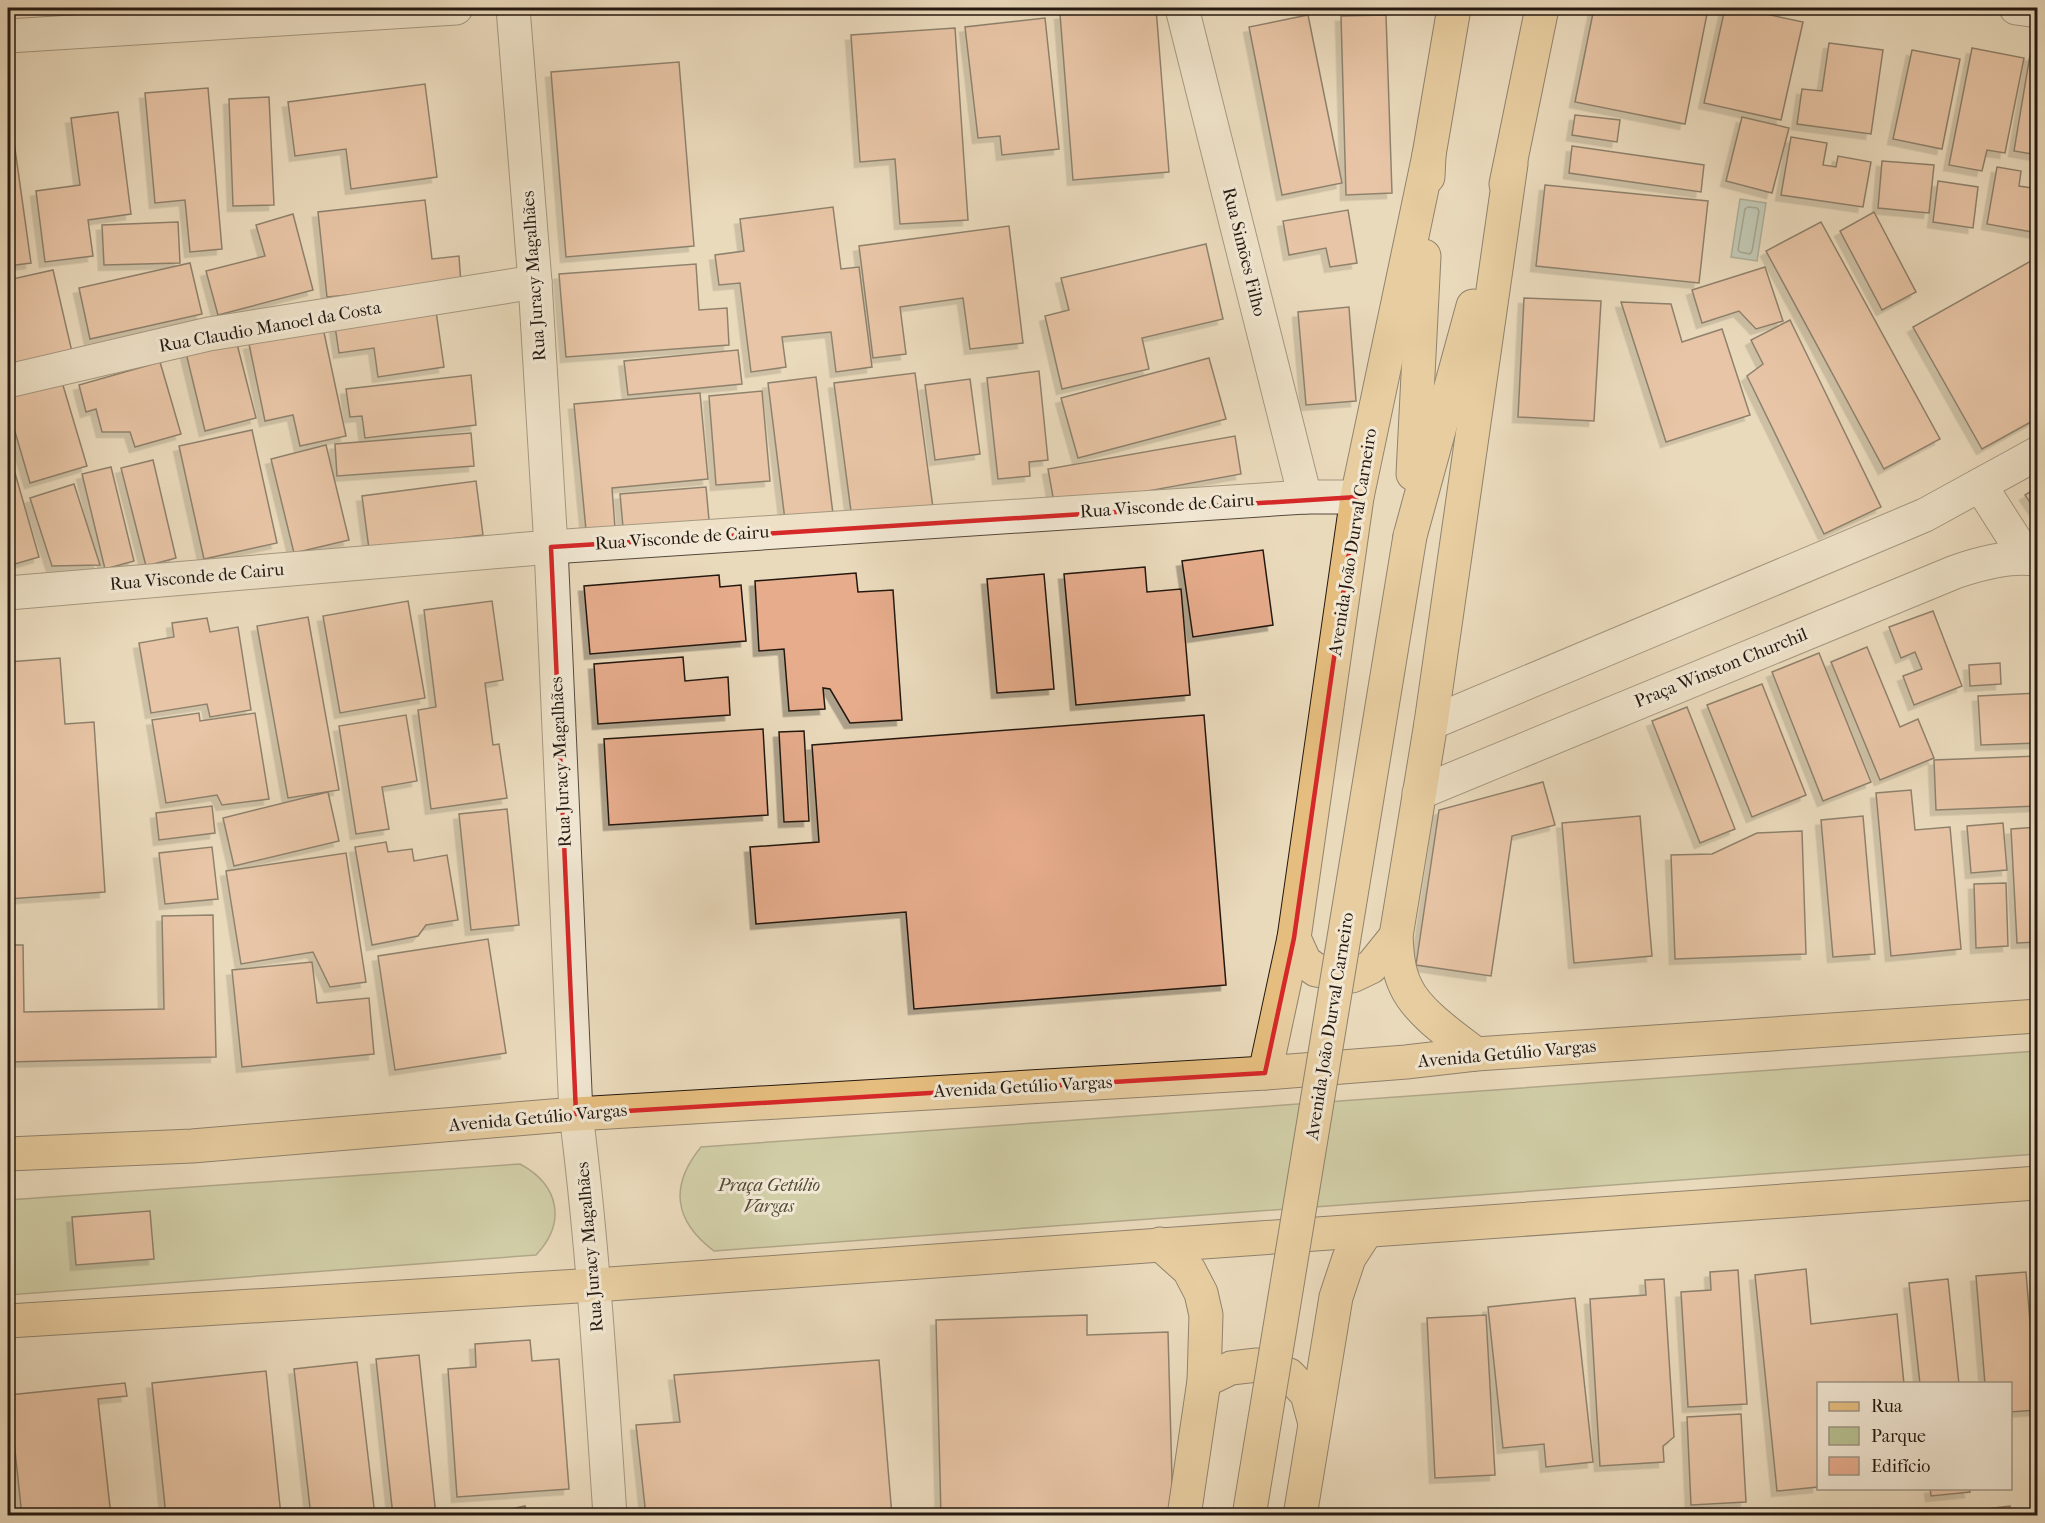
<svg xmlns="http://www.w3.org/2000/svg" width="2045" height="1523" font-family="'IM FELL French Canon',serif">
  <style>
    .green { fill: #b7c091; stroke: #6e6c51; stroke-width: 1.5 }
    .water { fill: #98bab5; stroke: #6a7a73; stroke-width: 1.5 }
    .lines { fill: none; stroke-linecap: round; stroke-linejoin: round }
    .shore { stroke: #5e6a63; stroke-width: 1.5 }
    .building { fill: #e6ac8c; stroke: #241911; stroke-width: 1.5; filter: url(#shadow) }
    .minor-casing { stroke: #56493c; stroke-width: 35 }
    .major-casing { stroke: #241911; stroke-width: 35 }
    .minor { stroke: #f1e7d3; stroke-width: 33 }
    .major { stroke: #e5bd7e; stroke-width: 33 }
    .major-bridge-casing { stroke: #241911; stroke-width: 35; stroke-linecap: butt }
    .major-bridge { stroke: #e5bd7e; stroke-width: 33 }
    .marked { fill: none; stroke: #d62828; stroke-width: 4.5; stroke-linejoin: round }
    .labels { text-anchor: middle; dominant-baseline: central; stroke-width: 6; stroke-linejoin: round; paint-order: stroke }
    .street-label { font-size: 18px; fill: #241911; stroke: #f1e7d3 }
    .park-label { font-size: 18px; font-style: italic; fill: #504b37; stroke: #f1e7d3 }
  </style>
  <defs>
    <filter id="shadow"><feDropShadow dx="-5.5" dy="5.5" stdDeviation="0" flood-color="#0004"/></filter>
  </defs>
  <rect width="100%" height="100%" fill="#eadabc"/>
  <filter id="stains"><feTurbulence type="fractalNoise" baseFrequency=".00333" numOctaves="4"/><feColorMatrix values="0 0 0 0 .2 0 0 0 0 .09 0 0 0 0 .02 0 0 0 .5 -.17"/></filter>
  <radialGradient id="worn" r=".72"><stop offset=".6" stop-color="#630" stop-opacity="0"/><stop offset="1" stop-color="#630" stop-opacity=".3"/></radialGradient>
  <!-- green -->
  <g class="green">
    <path d="M2037,1051V1154L714,1251C674,1221 669,1186 701,1147Z"/>
    <path d="M520,1164C559,1185 567,1222 536,1255L8,1295V1200Z"/>
  </g>
  <!-- water -->
  <path class="water" d="M1740,199L1766,203L1757,261L1731,257Z"/>
  <g class="lines">
    <!-- shore -->
    <path class="shore" d="M1748,207L1757,208L1759,211L1752,251L1750,254L1740,252L1738,250L1745,209Z"/>
  </g>
  <!-- building -->
  <g class="building">
    <path d="M1137,8H1156L1169,172L1073,180L1060,14Z"/>
    <path d="M1594,8L1708,9L1685,124L1575,102Z"/>
    <path d="M1725,8H1737L1803,22L1781,120L1704,103Z"/>
    <path d="M1308,15L1342,183L1282,195L1249,27Z"/>
    <path d="M1386,15L1392,193L1346,195L1341,16Z"/>
    <path d="M1045,18L1059,149L1002,155L1000,136L978,138L965,27Z"/>
    <path d="M955,28L968,220L900,224L895,159L860,162L851,35Z"/>
    <path d="M1829,43L1883,50L1871,134L1797,124L1802,89L1822,91Z"/>
    <path d="M1972,48L2024,58L2005,153L1987,150L1982,171L1949,165Z"/>
    <path d="M1912,50L1960,59L1942,149L1893,139Z"/>
    <path d="M2030,55L2038,56V155L2014,151Z"/>
    <path d="M679,62L694,246L566,257L551,72Z"/>
    <path d="M425,84L437,177L351,189L346,149L295,156L288,102Z"/>
    <path d="M208,88L222,249L190,252L185,200L155,203L145,93Z"/>
    <path d="M269,97L274,205L233,206L229,99Z"/>
    <path d="M8,99L31,263L8,266Z"/>
    <path d="M118,112L131,214L88,220L93,256L45,262L36,191L80,185L71,118Z"/>
    <path d="M1575,115L1620,120L1617,142L1572,135Z"/>
    <path d="M1742,117L1789,128L1772,193L1726,181Z"/>
    <path d="M1791,137L1827,143L1823,165L1836,167L1838,156L1871,162L1863,207L1781,195Z"/>
    <path d="M1572,146L1704,165L1701,192L1569,173Z"/>
    <path d="M1882,161L1934,165L1929,213L1878,208Z"/>
    <path d="M1997,167L2021,171L2019,186L2038,189V233L1987,224Z"/>
    <path d="M1938,181L1978,187L1973,228L1933,222Z"/>
    <path d="M1545,185L1708,201L1699,283L1536,266Z"/>
    <path d="M425,200L432,259L459,256L461,284L327,297L318,212Z"/>
    <path d="M833,207L841,269L859,267L872,367L836,372L831,332L782,337L786,367L751,372L740,283L719,285L715,255L744,251L740,219Z"/>
    <path d="M1348,210L1357,263L1330,267L1326,248L1289,255L1283,221Z"/>
    <path d="M1874,212L1916,292L1882,310L1840,231Z"/>
    <path d="M293,214L313,290L218,315L206,271L265,256L256,225Z"/>
    <path d="M178,222L180,263L104,265L102,225Z"/>
    <path d="M1821,222L1940,439L1884,469L1766,251Z"/>
    <path d="M1009,226L1023,343L970,349L963,298L900,307L906,354L873,358L859,246Z"/>
    <path d="M1206,244L1223,319L1142,338L1149,369L1062,389L1045,316L1069,310L1061,278Z"/>
    <path d="M2038,257V418L1982,449L1913,327Z"/>
    <path d="M190,263L202,314L90,339L79,288Z"/>
    <path d="M696,264L699,310L727,308L729,345L566,357L559,274Z"/>
    <path d="M1765,267L1783,321L1756,329L1739,311L1702,323L1692,290Z"/>
    <path d="M53,270L72,352L8,367V280Z"/>
    <path d="M1524,298L1601,301L1594,421L1518,417Z"/>
    <path d="M1621,302L1671,304L1682,342L1722,329L1750,415L1666,442Z"/>
    <path d="M1349,307L1356,401L1306,405L1298,312Z"/>
    <path d="M436,311L444,367L378,377L374,348L339,353L335,326Z"/>
    <path d="M1790,320L1881,507L1824,534L1747,376L1763,364L1751,340Z"/>
    <path d="M323,328L346,436L300,446L293,415L265,421L249,344Z"/>
    <path d="M236,340L256,418L205,431L186,353Z"/>
    <path d="M738,350L742,384L628,395L624,361Z"/>
    <path d="M1209,358L1226,419L1078,458L1061,398Z"/>
    <path d="M160,362L181,434L135,447L130,432H102L96,409L86,412L79,385Z"/>
    <path d="M1039,371L1048,460L1029,462L1030,476L998,479L987,378Z"/>
    <path d="M915,373L933,508L852,519L834,383Z"/>
    <path d="M471,375L476,425L365,438L362,416L350,417L346,389Z"/>
    <path d="M816,377L833,514L785,520L768,383Z"/>
    <path d="M970,379L980,454L935,460L925,385Z"/>
    <path d="M62,382L87,466L30,483L8,408V398Z"/>
    <path d="M762,391L770,481L716,485L709,396Z"/>
    <path d="M700,393L708,479L612,488L615,528L586,530L574,404Z"/>
    <path d="M252,430L277,543L204,559L179,446Z"/>
    <path d="M471,433L474,466L337,476L335,444Z"/>
    <path d="M1235,436L1241,474L1055,508L1048,469Z"/>
    <path d="M326,445L349,540L294,553L271,459Z"/>
    <path d="M11,459L39,557L8,566V460Z"/>
    <path d="M153,460L176,558L146,566L121,468Z"/>
    <path d="M111,467L134,561L105,569L82,474Z"/>
    <path d="M476,481L483,535L369,549L362,496Z"/>
    <path d="M74,484L100,565L52,566L30,498Z"/>
    <path d="M706,487L709,520L623,527L620,494Z"/>
    <path d="M2038,487V514L2025,495Z"/>
    <path d="M1263,550L1273,625L1193,637L1182,561Z"/>
    <path d="M1145,567L1147,592L1181,589L1190,695L1076,705L1064,574Z"/>
    <path d="M856,573L858,592L893,590L902,720L850,723L830,689L823,688L825,709L789,711L784,649L759,651L755,581Z"/>
    <path d="M1044,574L1054,689L997,693L987,579Z"/>
    <path d="M719,575L720,587L741,585L746,641L590,654L584,586Z"/>
    <path d="M408,601L425,698L340,713L323,616Z"/>
    <path d="M492,601L503,680L485,683L493,745L499,744L507,798L431,809L418,710L436,707L424,610Z"/>
    <path d="M1933,611L1962,686L1914,705L1903,676L1922,669L1915,652L1901,658L1889,627Z"/>
    <path d="M308,617L339,790L288,798L257,626Z"/>
    <path d="M207,618L210,632L238,627L251,710L210,717L207,704L151,713L139,643L174,637L172,623Z"/>
    <path d="M1867,647L1900,727L1918,719L1934,758L1880,780L1831,662Z"/>
    <path d="M1819,653L1871,782L1823,801L1772,672Z"/>
    <path d="M683,657L685,681L728,677L730,715L598,724L594,664Z"/>
    <path d="M60,658L65,724L94,722L105,892L8,899V662Z"/>
    <path d="M2000,663L2001,684L1970,686L1969,665Z"/>
    <path d="M1762,684L1806,795L1752,817L1707,705Z"/>
    <path d="M2038,693V743L1981,745L1978,696Z"/>
    <path d="M1687,707L1735,829L1700,843L1652,721Z"/>
    <path d="M199,713L200,721L255,713L269,799L222,805L217,795L166,803L152,720Z"/>
    <path d="M406,715L417,781L382,787L389,829L356,834L339,726Z"/>
    <path d="M1204,715L1226,985L914,1009L906,912L756,924L750,847L819,842L812,745Z"/>
    <path d="M763,729L768,815L609,825L604,739Z"/>
    <path d="M804,731L809,821L784,822L779,732Z"/>
    <path d="M2038,756V806L1936,810L1934,760Z"/>
    <path d="M1543,782L1555,825L1512,836L1491,976L1416,965L1439,810Z"/>
    <path d="M1911,790L1915,830L1950,827L1961,949L1891,956L1876,793Z"/>
    <path d="M328,792L339,841L234,866L223,818Z"/>
    <path d="M212,806L215,833L159,840L156,813Z"/>
    <path d="M507,809L519,925L471,930L459,814Z"/>
    <path d="M1640,816L1652,956L1574,963L1562,823Z"/>
    <path d="M1863,816L1875,954L1833,957L1821,820Z"/>
    <path d="M2003,823L2007,870L1971,873L1967,826Z"/>
    <path d="M2038,827V942L2017,943L2011,829Z"/>
    <path d="M1802,831L1806,954L1675,959L1671,855L1712,854L1757,833Z"/>
    <path d="M386,842L388,852L412,849L414,861L447,855L458,920L426,925L418,936L372,945L355,847Z"/>
    <path d="M212,847L218,899L165,904L159,853Z"/>
    <path d="M346,853L366,982L330,987L313,952L241,964L226,871Z"/>
    <path d="M2006,883L2008,946L1976,948L1974,884Z"/>
    <path d="M213,915L216,1057L8,1062V945H23L24,1012L164,1009L162,916Z"/>
    <path d="M488,939L506,1053L395,1070L378,956Z"/>
    <path d="M312,962L317,1003L369,998L374,1054L242,1067L232,970Z"/>
    <path d="M150,1211L154,1259L76,1265L72,1217Z"/>
    <path d="M1806,1269L1811,1324L1897,1314L1904,1384H1818V1487L1777,1491L1755,1275Z"/>
    <path d="M1738,1270L1747,1404L1688,1407L1681,1292L1711,1290L1710,1272Z"/>
    <path d="M2026,1272L2037,1410L2010,1412V1384H1985L1976,1276Z"/>
    <path d="M1664,1279L1674,1437L1663,1446L1664,1462L1600,1466L1590,1299L1646,1295L1645,1280Z"/>
    <path d="M1948,1279L1959,1384H1920L1909,1283Z"/>
    <path d="M1575,1298L1593,1462L1546,1467L1544,1444L1503,1448L1488,1307Z"/>
    <path d="M1087,1315V1335L1168,1332L1173,1516H941L936,1320Z"/>
    <path d="M1486,1315L1495,1475L1435,1478L1427,1318Z"/>
    <path d="M530,1340L532,1361L559,1359L569,1489L457,1497L448,1369L476,1367L475,1344Z"/>
    <path d="M419,1355L436,1516H393L376,1359Z"/>
    <path d="M879,1360L892,1516H646L636,1425L680,1422L674,1375Z"/>
    <path d="M357,1362L375,1516H311L294,1369Z"/>
    <path d="M266,1371L281,1516H166L152,1383Z"/>
    <path d="M125,1383L127,1396L98,1399L111,1516H22L9,1395Z"/>
    <path d="M1741,1414L1746,1502L1691,1505L1687,1417Z"/>
    <path d="M1930,1488H1969L1970,1492L1931,1496Z"/>
    <path d="M525,1506L528,1516H481Z"/>
    <path d="M2010,1506L2011,1516H1962V1512Z"/>
    <rect x="1662" y="1509" width="96" height="7"/>
  </g>
  <g class="lines">
    <defs>
      <g id="minor">
        <path d="M513,8L535,282L551,547L576,1114C593,1247 601,1381 610,1516"/>
        <path d="M1182,8L1305,497"/>
        <path d="M2016,8L2038,11"/>
        <path d="M8,36L456,8"/>
        <path d="M8,381L209,334L535,282"/>
        <path d="M1980,485L2026,557"/>
        <path d="M8,593L551,547L1305,497H1357"/>
        <path d="M1431,723L1925,515L2038,453"/>
        <path d="M1419,793L1955,572C1978,564 2015,554 2038,560"/>
      </g>
      <g id="major">
        <path d="M1428,177L1429,155L1454,8"/>
        <path d="M1506,184L1542,8"/>
        <path d="M1413,474L1424,256"/>
        <path d="M1410,536L1473,306"/>
        <path d="M1294,938L1305,962L1316,970L1352,976L1371,967L1396,936"/>
        <path d="M1476,1054C1454,1037 1418,1013 1406,987C1398,971 1397,954 1396,936L1431,723L1511,164"/>
        <path d="M1265,1073L1294,938L1357,497L1429,155"/>
        <path d="M8,1154L192,1146L576,1114L1265,1073L1406,1062L1476,1054L2038,1016"/>
        <path d="M1160,1244L1189,1270L1201,1293L1206,1315L1204,1381L1184,1516"/>
        <path d="M8,1321L595,1285L2038,1183"/>
        <path d="M1204,1381L1231,1368L1257,1365L1289,1375L1307,1394L1314,1420"/>
        <path d="M1300,1516L1336,1297L1349,1258L1366,1232"/>
      </g>
    </defs>
    <!-- minor casing -->
    <use href="#minor" class="minor-casing"/>
    <!-- major casing -->
    <use href="#major" class="major-casing"/>
    <!-- minor -->
    <use href="#minor" class="minor"/>
    <!-- major -->
    <use href="#major" class="major"/>
    <defs>
      <path id="major-bridge" d="M1249,1516L1410,536"/>
    </defs>
    <!-- major-bridge casing -->
    <use href="#major-bridge" class="major-bridge-casing"/>
    <!-- major-bridge -->
    <use href="#major-bridge" class="major-bridge"/>
  </g>
  <!-- marked area -->
  <path d="M0 0H2045V1523H0ZM1357,497L1294,938L1265,1073L576,1114L551,547Z" fill="#eadabc" fill-opacity=".55" fill-rule="evenodd"/>
  <path class="marked" d="M1357,497L1294,938L1265,1073L576,1114L551,547Z"/>
  <g class="labels">
    <!-- street labels -->
    <g class="street-label">
      <text transform="translate(1244 252) rotate(76)">Rua Simões Filho</text>
      <text transform="translate(534 276) rotate(-94)">Rua Juracy Magalhães</text>
      <text transform="translate(270 327) rotate(-10)">Rua Claudio Manoel da Costa</text>
      <text transform="translate(1167 506) rotate(-4)">Rua Visconde de Cairu</text>
      <text transform="translate(682 538) rotate(-4)">Rua Visconde de Cairu</text>
      <text transform="translate(1353 542) rotate(-81)">Avenida João Durval Carneiro</text>
      <text transform="translate(197 577) rotate(-5)">Rua Visconde de Cairu</text>
      <text transform="translate(1721 668) rotate(-22)">Praça Winston Churchil</text>
      <text transform="translate(561 762) rotate(-93)">Rua Juracy Magalhães</text>
      <text transform="translate(1330 1026) rotate(-81)">Avenida João Durval Carneiro</text>
      <text transform="translate(1507 1054) rotate(-5)">Avenida Getúlio Vargas</text>
      <text transform="translate(1023 1087) rotate(-3)">Avenida Getúlio Vargas</text>
      <text transform="translate(538 1118) rotate(-5)">Avenida Getúlio Vargas</text>
      <text transform="translate(590 1247) rotate(-95)">Rua Juracy Magalhães</text>
    </g>
    <!-- park labels -->
    <g class="park-label">
      <text x="769" y="1185">Praça Getúlio<tspan x="769" dy="21">Vargas</tspan></text>
    </g>
  </g>
  <!-- margin -->
  <rect width="2045" height="1523" fill="none" stroke="#eadabc" stroke-width="30"/>
  <rect x="9" y="9" width="2027" height="1505" fill="none" stroke="#241911" stroke-width="3"/>
  <rect x="15" y="15" width="2015" height="1493" fill="none" stroke="#241911" stroke-width="1.5"/>
  <!-- legend -->
  <rect x="1817" y="1382" width="195" height="108" fill="#f1e7d3" stroke="#9f9585" stroke-width="1.5"/>
  <rect x="1829" y="1402" width="30" height="9" fill="#e5bd7e" stroke="#9f9585" stroke-width="1.5"/>
  <text x="1871" y="1412" font-size="18" fill="#241911">Rua</text>
  <rect x="1829" y="1427" width="30" height="18" fill="#b7c091" stroke="#9f9585" stroke-width="1.5"/>
  <text x="1871" y="1442" font-size="18" fill="#241911">Parque</text>
  <rect x="1829" y="1457" width="30" height="18" fill="#e6ac8c" stroke="#9f9585" stroke-width="1.5"/>
  <text x="1871" y="1472" font-size="18" fill="#241911">Edifício</text>
  <rect width="100%" height="100%" filter="url(#stains)"/>
  <rect width="100%" height="100%" fill="url(#worn)"/>
</svg>
